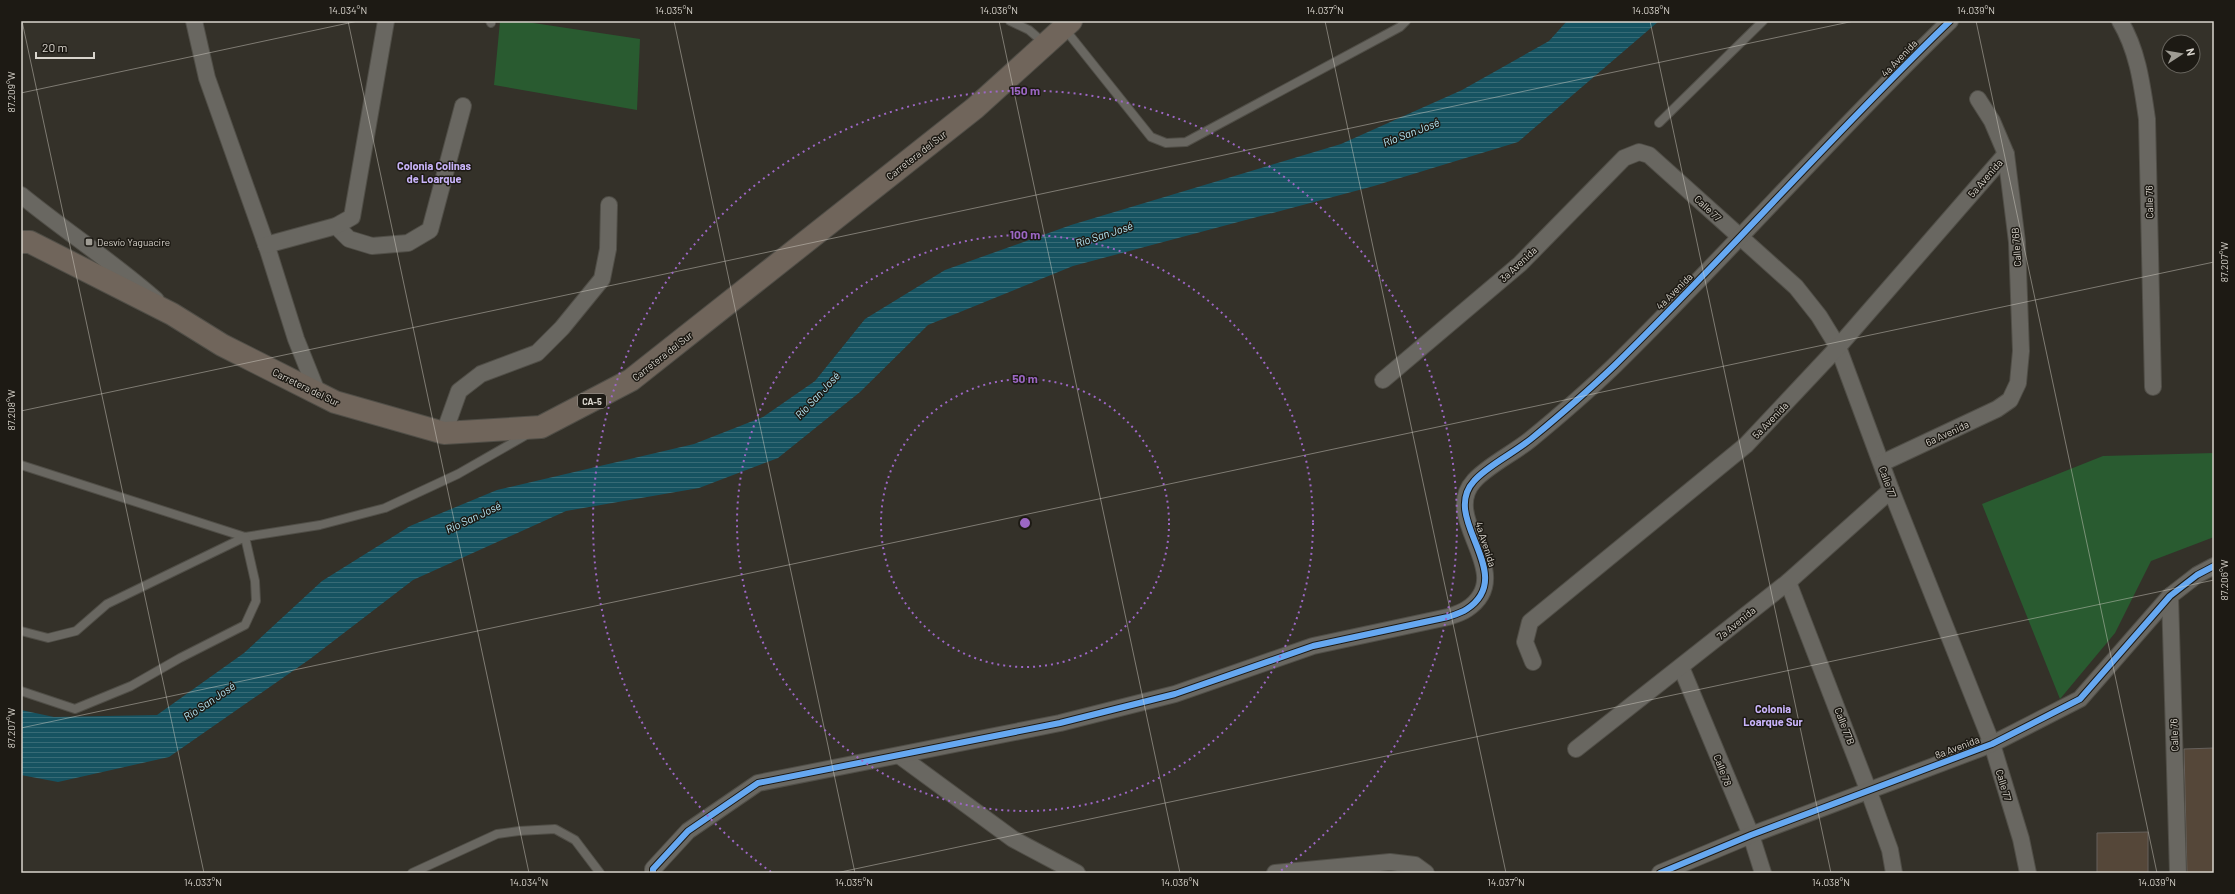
<svg xmlns="http://www.w3.org/2000/svg" width="2235" height="894" font-family="Barlow,sans-serif">
  <style>
    .grass { fill: #295b30 }
    .water { fill: url(#water-rules) }
    .building { fill: #554739; stroke: #66615c }
    .lines { fill: none; stroke-linecap: round; stroke-linejoin: round }
    .lane-casing { stroke: #504e47; stroke-width: 10 }
    .street-casing { stroke: #504e47; stroke-width: 18 }
    .highway-casing { stroke: #504e47; stroke-width: 24 }
    .lane { stroke: #696761; stroke-width: 8 }
    .street { stroke: #696761; stroke-width: 16 }
    .highway { stroke: #70655b; stroke-width: 22 }
    .cycleway-casing { stroke: #1d1a14; stroke-width: 8 }
    .cycleway { stroke: #66a8f1; stroke-width: 6 }
    .ticks { fill: none; stroke: #d9d5cd; stroke-width: 1; stroke-opacity: 0.45 }
    .ring { fill: none; stroke: #9c67c4; stroke-width: 2; stroke-dasharray: 2 4 }
    .poi-dot { fill: #9f9c94; stroke: #1d1a14; stroke-width: 1.5 }
    .labels { text-anchor: middle; dominant-baseline: central; stroke-width: 3; stroke-linejoin: round; paint-order: stroke }
    .shield { fill: #1d1a14; stroke: #a19d96; stroke-width: 1 }
    .shield-label { font-size: 9px; font-weight: bold; fill: #d9d5cd }
    .street-label { font-size: 10px; fill: #d9d5cd; stroke: #1d1a14 }
    .poi-label { font-size: 10px; fill: #d9d5cd; stroke: #1d1a14; text-anchor: start }
    .water-label { font-size: 11px; font-style: italic; fill: #b7ebfa; stroke: #1d1a14 }
    .neighbourhood-label { font-size: 11px; font-weight: bold; fill: #c9b4fa; stroke: #1d1a14 }
    .centre { fill: #9c67c4; stroke: #1d1a14; stroke-width: 2 }
    .ring-label { font-size: 12px; text-anchor: middle; font-weight: bold; fill: #9c67c4; stroke: #1d1a14; stroke-width: 3; stroke-linejoin: round; paint-order: stroke }
    .neatline { fill: none; stroke: #d9d5cd; stroke-width: 1.5 }
    .ticks-label { font-size: 10px; text-anchor: middle; fill: #d9d5cd }
  </style>
  <defs>
    <pattern id="water-rules" width="6" height="5" patternUnits="userSpaceOnUse"><rect width="6" height="5" fill="#165361"/><path d="M0 2.5h6" fill="none" stroke="#376b76"/></pattern>
  </defs>
  <rect width="100%" height="100%" fill="#343129"/>
  <!-- grass -->
  <g class="grass">
    <path d="M500,21H520L640,39L637,110L494,85Z"/>
    <path d="M2214,453V537L2151,561L2115,633L2060,699L1982,504L2103,456Z"/>
  </g>
  <!-- water -->
  <path class="water" d="M1567,21H1659L1518,142L1374,186L1073,266L928,325L860,392L778,458L699,488L566,511L413,580L310,659L169,757L58,782L21,775V710L54,717L157,715L244,653L322,581L410,526L497,490L694,444L763,417L815,381L865,319L945,270L1071,225L1341,144L1462,90L1549,41Z"/>
  <!-- building -->
  <g class="building">
    <path d="M2214,748V873H2187L2184,749Z"/>
    <path d="M2148,832V873H2097V833Z"/>
  </g>
  <g class="lines">
    <defs>
      <g id="lane">
        <path d="M490,21L491,23"/>
        <path d="M1010,21L1029,30L1044,43"/>
        <path d="M1064,28L1151,137L1166,143L1186,142L1400,27L1406,21"/>
        <path d="M1659,123L1763,21"/>
        <path d="M21,465L245,537L320,525L385,508L458,474L528,434"/>
        <path d="M21,631L48,638L76,631L107,604L245,537L255,581L256,601L245,625L180,658L131,686L75,709L21,691"/>
        <path d="M412,873L497,834L519,831L555,829L575,840L600,873"/>
      </g>
      <g id="street">
        <path d="M194,21L207,78L268,250L296,339L318,394"/>
        <path d="M2120,21C2138,51 2142,85 2147,119L2153,387"/>
        <path d="M21,195C65,231 113,262 156,300"/>
        <path d="M336,226L349,239L372,246L408,243L430,230L463,106"/>
        <path d="M266,245L336,226L352,217L386,21"/>
        <path d="M1383,380L1520,264L1624,158L1639,152L1649,155L1796,287L1819,316L1838,347L1891,490L1992,744L2021,839L2028,873"/>
        <path d="M444,433L459,391L481,374L537,353L562,328L602,279L608,249L609,205"/>
        <path d="M1882,463L1997,409L2010,400L2018,383L2021,351L2017,242L2006,154L1992,121L1978,99"/>
        <path d="M1788,582L1869,792L1890,850L1894,873"/>
        <path d="M2170,596L2178,873"/>
        <path d="M1533,662L1525,642L1530,622L1746,445L1838,347L2006,154"/>
        <path d="M1681,667L1751,835L1763,873"/>
        <path d="M1576,749L1788,582L1891,490"/>
        <path d="M900,756L1013,839L1077,873"/>
        <path d="M653,873V869L688,831L758,783L1060,723L1175,694L1313,646L1448,617C1454,615 1461,613 1467,609C1519,574 1439,519 1474,481C1487,466 1514,453 1531,439C1559,416 1588,391 1615,365C1729,253 1835,132 1950,21"/>
        <path d="M1275,873L1390,862L1415,865L1426,873"/>
        <path d="M1660,873L1751,835L1992,744L2080,699L2170,596L2197,575L2214,566"/>
      </g>
      <path id="highway" d="M21,242H30L172,314L222,345L335,402L444,433L541,427L631,380L975,108L1071,21"/>
    </defs>
    <!-- lane casing -->
    <use href="#lane" class="lane-casing"/>
    <!-- street casing -->
    <use href="#street" class="street-casing"/>
    <!-- highway casing -->
    <use href="#highway" class="highway-casing"/>
    <!-- lane -->
    <use href="#lane" class="lane"/>
    <!-- street -->
    <use href="#street" class="street"/>
    <!-- highway -->
    <use href="#highway" class="highway"/>
    <defs>
      <g id="cycleway">
        <path d="M653,873V869L688,831L758,783L1060,723L1175,694L1313,646L1448,617C1454,615 1461,613 1467,609C1519,574 1439,519 1474,481C1487,466 1514,453 1531,439C1559,416 1588,391 1615,365C1729,253 1835,132 1950,21"/>
        <path d="M1660,873L1751,835L1992,744L2080,699L2170,596L2197,575L2214,566"/>
      </g>
    </defs>
    <!-- cycleway casing -->
    <use href="#cycleway" class="cycleway-casing"/>
    <!-- cycleway -->
    <use href="#cycleway" class="cycleway"/>
  </g>
  <!-- ticks -->
  <path class="ticks" d="M22,21L204,873M348,21L529,873M674,21L855,873M999,21L1180,873M1325,21L1506,873M1650,21L1831,873M1976,21L2157,873M21,93L358,21M21,411L1854,21M21,728L2214,262M836,873L2214,580"/>
  <!-- distance rings -->
  <g class="ring">
    <circle cx="1025" cy="523" r="144"/>
    <circle cx="1025" cy="523" r="288"/>
    <path d="M771 872A432 432 0 1 1 1279 872"/>
  </g>
  <!-- markers -->
  <rect class="poi-dot" x="85" y="238" width="8" height="8" rx="2"/>
  <g class="labels">
    <!-- shield labels -->
    <rect class="shield" x="578" y="394" width="28" height="14" rx="3"/>
    <g class="shield-label">
      <text x="592" y="401">CA-5</text>
    </g>
    <!-- street labels -->
    <g class="street-label">
      <text transform="translate(1899 58) rotate(-46)">4a Avenida</text>
      <text transform="translate(916 155) rotate(-38)">Carretera del Sur</text>
      <text transform="translate(1985 178) rotate(-49)">5a Avenida</text>
      <text transform="translate(2149 202) rotate(-91)">Calle 76</text>
      <text transform="translate(1708 208) rotate(43)">Calle 77</text>
      <text transform="translate(2016 247) rotate(-94)">Calle 76B</text>
      <text transform="translate(1518 264) rotate(-43)">3a Avenida</text>
      <text transform="translate(1674 291) rotate(-45)">4a Avenida</text>
      <text transform="translate(662 356) rotate(-38)">Carretera del Sur</text>
      <text transform="translate(306 387) rotate(26)">Carretera del Sur</text>
      <text transform="translate(1770 420) rotate(-46)">5a Avenida</text>
      <text transform="translate(1947 433) rotate(-25)">6a Avenida</text>
      <text transform="translate(1888 482) rotate(70)">Calle 77</text>
      <text transform="translate(1486 544) rotate(72)">4a Avenida</text>
      <text transform="translate(1736 623) rotate(-39)">7a Avenida</text>
      <text transform="translate(1845 726) rotate(69)">Calle 77B</text>
      <text transform="translate(2174 735) rotate(-92)">Calle 76</text>
      <text transform="translate(1957 747) rotate(-21)">8a Avenida</text>
      <text transform="translate(1723 770) rotate(69)">Calle 78</text>
      <text transform="translate(2004 785) rotate(73)">Calle 77</text>
    </g>
    <!-- poi labels -->
    <g class="poi-label">
      <text x="97" y="242">Desvío Yaguacire</text>
    </g>
    <!-- water labels -->
    <g class="water-label">
      <text transform="translate(1411 132) rotate(-21)">Río San José</text>
      <text transform="translate(1104 234) rotate(-18)">Río San José</text>
      <text transform="translate(817 395) rotate(-47)">Río San José</text>
      <text transform="translate(473 517) rotate(-25)">Río San José</text>
      <text transform="translate(209 701) rotate(-34)">Río San José</text>
    </g>
    <!-- neighbourhood labels -->
    <g class="neighbourhood-label">
      <text x="434" y="165">Colonia Colinas<tspan x="434" dy="13">de Loarque</tspan></text>
      <text x="1773" y="708">Colonia<tspan x="1773" dy="13">Loarque Sur</tspan></text>
    </g>
  </g>
  <circle cx="1025" cy="523" r="6" class="centre"/>
  <g class="ring-label">
    <text x="1025" y="95">150 m</text>
    <text x="1025" y="239">100 m</text>
    <text x="1025" y="383">50 m</text>
  </g>
  <!-- border -->
  <rect width="2235" height="894" fill="none" stroke="#1d1a14" stroke-width="44"/>
  <!-- north arrow -->
  <g transform="translate(2181 54) rotate(78)"><circle r="19" fill="#1d1a14" stroke="#68655e"/>
  <path d="M0-3L7 15L0 10L-7 15Z" fill="#9f9c94"/>
  <text y="-6" font-size="11" font-weight="bold" text-anchor="middle" fill="#d9d5cd">N</text>
  </g>
  <!-- scale -->
  <path d="M36 52v6h58v-6" fill="none" stroke="#d9d5cd" stroke-width="2"/>
  <text x="42" y="52" font-size="12" fill="#d9d5cd" stroke="#1d1a14" stroke-width="3" paint-order="stroke">20 m</text>
  <rect x="22" y="22" width="2191" height="850" class="neatline"/>
  <g class="ticks-label">
    <text x="348" y="14">14.034°N</text>
    <text x="674" y="14">14.035°N</text>
    <text x="999" y="14">14.036°N</text>
    <text x="1325" y="14">14.037°N</text>
    <text x="1651" y="14">14.038°N</text>
    <text x="1976" y="14">14.039°N</text>
    <text transform="translate(11 92) rotate(-90)" y="4">87.209°W</text>
    <text transform="translate(2224 262) rotate(-90)" y="4">87.207°W</text>
    <text transform="translate(11 410) rotate(-90)" y="4">87.208°W</text>
    <text transform="translate(2224 580) rotate(-90)" y="4">87.206°W</text>
    <text transform="translate(11 728) rotate(-90)" y="4">87.207°W</text>
    <text x="203" y="886">14.033°N</text>
    <text x="529" y="886">14.034°N</text>
    <text x="854" y="886">14.035°N</text>
    <text x="1180" y="886">14.036°N</text>
    <text x="1506" y="886">14.037°N</text>
    <text x="1831" y="886">14.038°N</text>
    <text x="2157" y="886">14.039°N</text>
  </g>
</svg>
